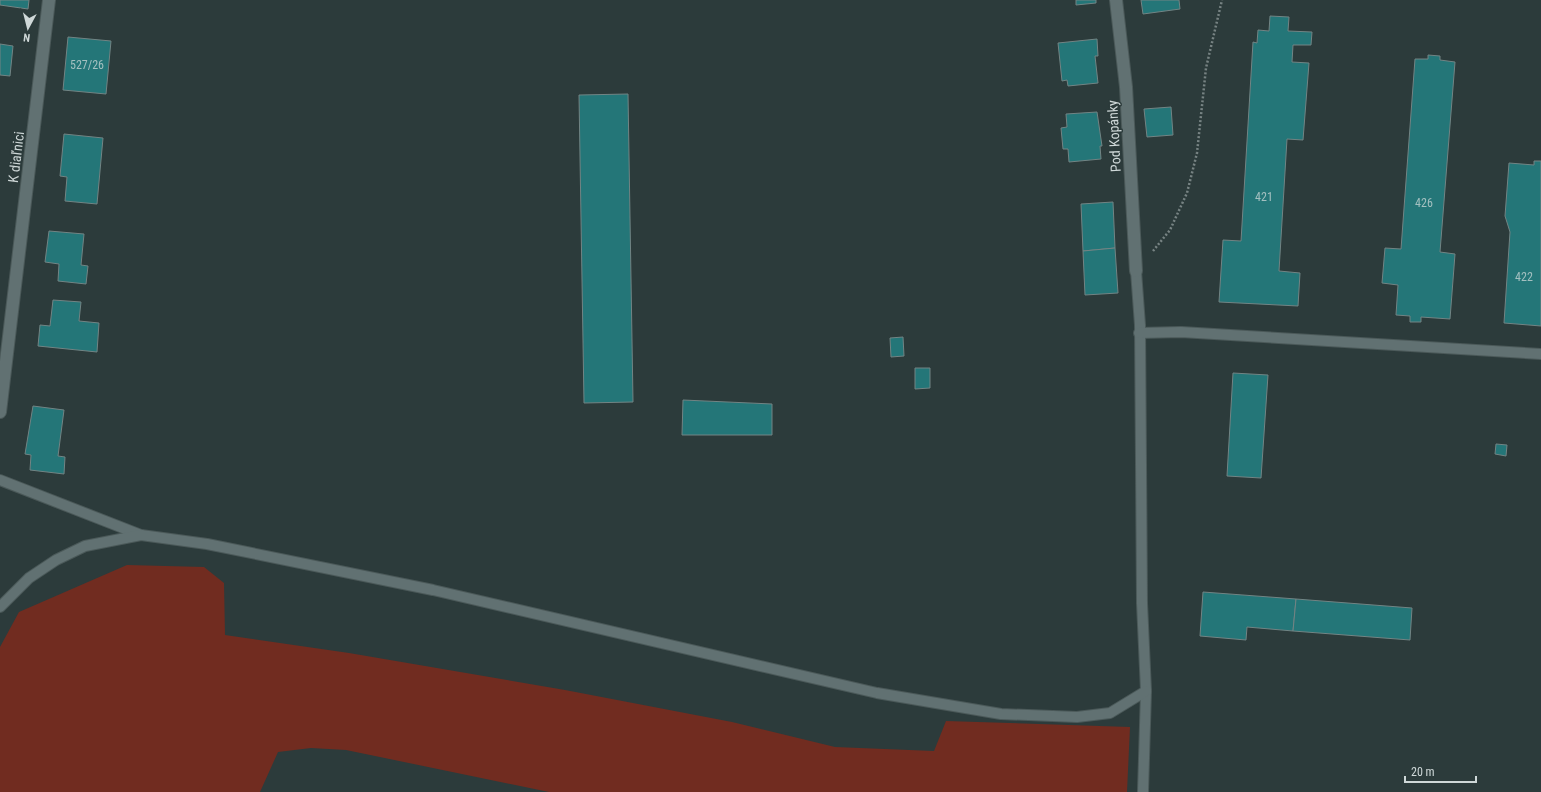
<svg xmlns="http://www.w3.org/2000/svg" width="1541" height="792" font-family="'Roboto Condensed',sans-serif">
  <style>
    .green { fill: #712c20 }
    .building { fill: #247678; stroke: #728484 }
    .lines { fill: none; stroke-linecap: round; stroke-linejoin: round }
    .lane-casing { stroke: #4b5959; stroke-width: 12 }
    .street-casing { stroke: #4b5959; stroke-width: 14 }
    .path { stroke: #778383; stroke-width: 2.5; stroke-dasharray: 2 2; stroke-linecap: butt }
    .lane { stroke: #617172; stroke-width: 10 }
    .street { stroke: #617172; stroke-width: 12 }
    .labels { text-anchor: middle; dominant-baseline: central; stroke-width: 3; stroke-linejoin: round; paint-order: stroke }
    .number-label { font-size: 12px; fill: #a4c0c0 }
    .street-label { font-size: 14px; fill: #cfd8d8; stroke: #2c3b3b }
  </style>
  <rect width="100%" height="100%" fill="#2c3b3b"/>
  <!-- green -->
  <path class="green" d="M127,565L204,567L224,583L225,635L349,653L565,690L732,722L835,747L934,751L946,721L1130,727L1127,792H549L346,750L311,748L278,752L260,792H0V647L19,612Z"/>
  <!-- building -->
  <g class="building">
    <path d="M0,0H29L28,9L0,5Z"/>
    <path d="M1076,0H1096V3L1076,5Z"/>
    <path d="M1141,0H1179L1180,9L1143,14Z"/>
    <path d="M1270,16L1289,17L1288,31L1312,32L1311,45H1293L1292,62L1309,63L1303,140L1287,139L1279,271L1300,273L1298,306L1219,302L1223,240L1241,241L1253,42L1257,43L1258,30L1269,31Z"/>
    <path d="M68,37L111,41L106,94L63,90Z"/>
    <path d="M1097,39L1098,56H1095L1098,83L1068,86L1067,80L1062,81L1058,43Z"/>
    <path d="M0,44L13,46L10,76L0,75Z"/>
    <path d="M1428,55L1440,56V60L1455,62L1440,252L1455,254L1450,319L1421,317V322H1410V316L1396,315L1398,285L1382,283L1385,248L1401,249L1415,59H1428Z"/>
    <path d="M628,94L633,402L584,403L579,95Z"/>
    <path d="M1171,107L1173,135L1147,137L1144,109Z"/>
    <path d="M1097,112L1102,146H1100L1101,159L1069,162L1068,149H1063L1061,128L1067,127L1066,114Z"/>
    <path d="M64,134L103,138L97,204L65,201L67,177L60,176Z"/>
    <path d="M1534,161H1541V326L1504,323L1510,232L1505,216L1509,163L1534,165Z"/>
    <path d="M1113,202L1115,248L1083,251L1081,204Z"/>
    <path d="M49,231L84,234L81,265L88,266L86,284L58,281L59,264L45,262Z"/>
    <path d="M1115,248L1118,293L1085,295L1083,251Z"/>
    <path d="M53,300L81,302L79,321L99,323L97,352L38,346L40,325L50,326Z"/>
    <path d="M903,337L904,356L891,357L890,338Z"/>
    <path d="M915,368H930V388L915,389Z"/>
    <path d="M1233,373L1268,375L1261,478L1227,476Z"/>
    <path d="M683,400L772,404V435H682Z"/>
    <path d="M33,406L64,410L58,456L65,457L64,474L30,470L31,455L25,454Z"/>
    <path d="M1496,444L1507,445L1506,456L1495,454Z"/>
    <path d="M1203,592L1296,599L1293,631L1247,627L1246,640L1200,636Z"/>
    <path d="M1296,599L1412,608L1410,640L1293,631Z"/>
  </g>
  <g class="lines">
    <defs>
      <g id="lane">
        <path d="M1136,271L1140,325L1142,603L1146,691L1143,792"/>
        <path d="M1139,333L1181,332L1541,354"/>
        <path d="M0,480L141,535"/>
        <path d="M0,607L29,578L56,560L85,546L141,535L207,544L433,590L877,693L1001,714L1077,717L1110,713L1146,691"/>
      </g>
      <g id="street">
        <path d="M1116,0L1126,87L1136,271"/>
        <path d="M0,412L49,0"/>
      </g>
    </defs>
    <!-- lane casing -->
    <use href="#lane" class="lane-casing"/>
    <!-- street casing -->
    <use href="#street" class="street-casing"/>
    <!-- path -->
    <path class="path" d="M1153,251L1170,230L1187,193L1197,153L1206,68L1222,0"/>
    <!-- lane -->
    <use href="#lane" class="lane"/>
    <!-- street -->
    <use href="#street" class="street"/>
  </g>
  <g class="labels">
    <!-- number labels -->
    <g class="number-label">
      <text x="87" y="65">527/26</text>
      <text x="1264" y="197">421</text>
      <text x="1424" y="203">426</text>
      <text x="1524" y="277">422</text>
    </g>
    <!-- street labels -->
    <g class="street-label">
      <text transform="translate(1114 136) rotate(-93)">Pod Kopánky</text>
      <text transform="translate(16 157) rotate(-83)">K diaľnici</text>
    </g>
  </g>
  <!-- north arrow -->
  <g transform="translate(28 28) rotate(187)" stroke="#2c3b3b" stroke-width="3" paint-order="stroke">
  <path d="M0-3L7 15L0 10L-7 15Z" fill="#cfd8d8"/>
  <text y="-6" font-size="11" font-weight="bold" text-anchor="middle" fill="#cfd8d8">N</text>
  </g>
  <!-- scale -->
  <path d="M1405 776v6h71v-6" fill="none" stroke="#cfd8d8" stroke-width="2"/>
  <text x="1411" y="776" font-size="12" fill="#cfd8d8" stroke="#2c3b3b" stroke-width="3" paint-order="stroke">20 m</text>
</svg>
